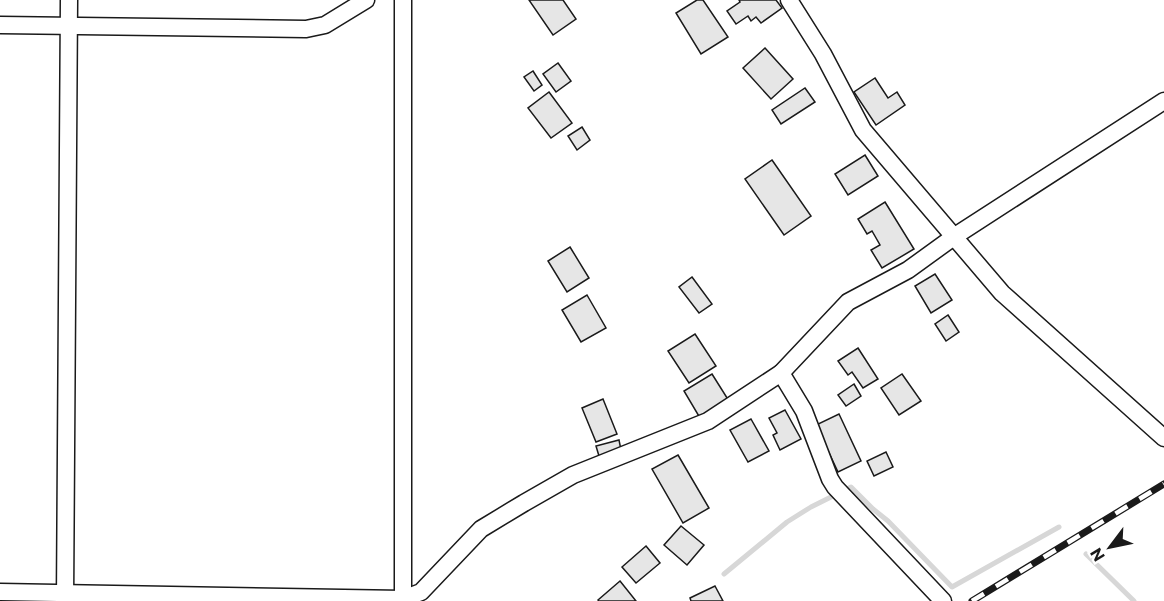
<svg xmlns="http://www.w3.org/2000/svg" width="1164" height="601" font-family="Commissioner,sans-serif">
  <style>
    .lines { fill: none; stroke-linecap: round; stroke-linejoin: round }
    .stream { stroke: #d7d7d7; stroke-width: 5 }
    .building { fill: #e6e6e6; stroke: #1a1a1a; stroke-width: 1.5 }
    .street-casing { stroke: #1a1a1a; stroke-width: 19 }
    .street { stroke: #fff; stroke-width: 16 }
    .rail-casing { stroke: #1a1a1a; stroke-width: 7 }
    .rail { stroke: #fff; stroke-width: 4.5; stroke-dasharray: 14; stroke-linecap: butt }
  </style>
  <rect width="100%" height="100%" fill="#fff"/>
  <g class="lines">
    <!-- stream -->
    <g class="stream">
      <path d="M1086,554L1134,601"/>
      <path d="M724,574L787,522L811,507L851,487L873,509L888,521L952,587L1059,527"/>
    </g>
  </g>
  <!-- building -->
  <g class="building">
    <path d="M529,0H563L576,19L553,35Z"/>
    <path d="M697,0H703L728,37L701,54L676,13Z"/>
    <path d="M739,0H776L782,8L761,23L756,17L751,21L748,16L736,24L727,11L740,2Z"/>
    <path d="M765,48L793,79L771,99L743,68Z"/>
    <path d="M558,63L571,81L556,92L543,74Z"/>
    <path d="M533,71L542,85L534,91L524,77Z"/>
    <path d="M875,78L888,98L897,92L905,105L876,125L854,92Z"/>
    <path d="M805,88L815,102L781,124L772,110Z"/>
    <path d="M549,92L572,123L551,138L528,108Z"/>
    <path d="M582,127L590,140L577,150L568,136Z"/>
    <path d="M865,155L878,176L848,195L835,174Z"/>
    <path d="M772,160L811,216L784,235L745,179Z"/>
    <path d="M885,202L914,249L882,268L871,250L880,245L872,231L867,234L858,219Z"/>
    <path d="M570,247L589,278L567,292L548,261Z"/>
    <path d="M935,274L952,300L931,313L915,286Z"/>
    <path d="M692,277L712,304L699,313L679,287Z"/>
    <path d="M587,295L606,328L581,342L562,310Z"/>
    <path d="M948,315L959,332L946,341L935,324Z"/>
    <path d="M695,334L716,366L689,383L668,351Z"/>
    <path d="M858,348L878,379L863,388L852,372L848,375L838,361Z"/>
    <path d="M712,374L729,401L700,418L684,391Z"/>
    <path d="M902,374L921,401L899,415L881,388Z"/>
    <path d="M854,384L861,396L846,406L838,395Z"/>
    <path d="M603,399L617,434L596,442L582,408Z"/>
    <path d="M785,410L801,439L780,450L773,435L777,433L769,418Z"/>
    <path d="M839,414L861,461L838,472L816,425Z"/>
    <path d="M751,419L769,451L748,462L730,430Z"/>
    <path d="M619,440L621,450L599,456L596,446Z"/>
    <path d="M886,452L893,467L874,476L867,461Z"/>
    <path d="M678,455L709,508L683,523L652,469Z"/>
    <path d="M681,526L704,545L687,565L664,545Z"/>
    <path d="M646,546L660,563L636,583L622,567Z"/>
    <path d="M620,581L636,601H599L598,600Z"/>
    <path d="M715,586L723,601H691L690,598Z"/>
  </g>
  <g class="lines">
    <defs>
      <g id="street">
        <path d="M789,0L823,54L863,130L1002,293L1164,438"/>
        <path d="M0,25L306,29L325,25L366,0"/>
        <path d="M0,592L403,599L421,592L481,529L524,503L573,475L708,421L781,373"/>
        <path d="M403,599V0"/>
        <path d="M65,601L69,0"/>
        <path d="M943,601L835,487L830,479L804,411L781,373L848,302L908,270L955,236L1164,101"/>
      </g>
    </defs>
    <!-- street casing -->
    <use href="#street" class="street-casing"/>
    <!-- street -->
    <use href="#street" class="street"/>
    <defs>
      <path id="rail" d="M972,601L1164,484"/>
    </defs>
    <!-- rail casing -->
    <use href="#rail" class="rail-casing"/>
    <!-- rail -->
    <use href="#rail" class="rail"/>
  </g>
  <!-- north arrow -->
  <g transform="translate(1110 547) rotate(238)" stroke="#ffffff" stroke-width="4.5" paint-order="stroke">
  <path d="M0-4.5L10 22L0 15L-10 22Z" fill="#1a1a1a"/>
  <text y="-9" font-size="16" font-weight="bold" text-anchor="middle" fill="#1a1a1a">N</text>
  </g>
</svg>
